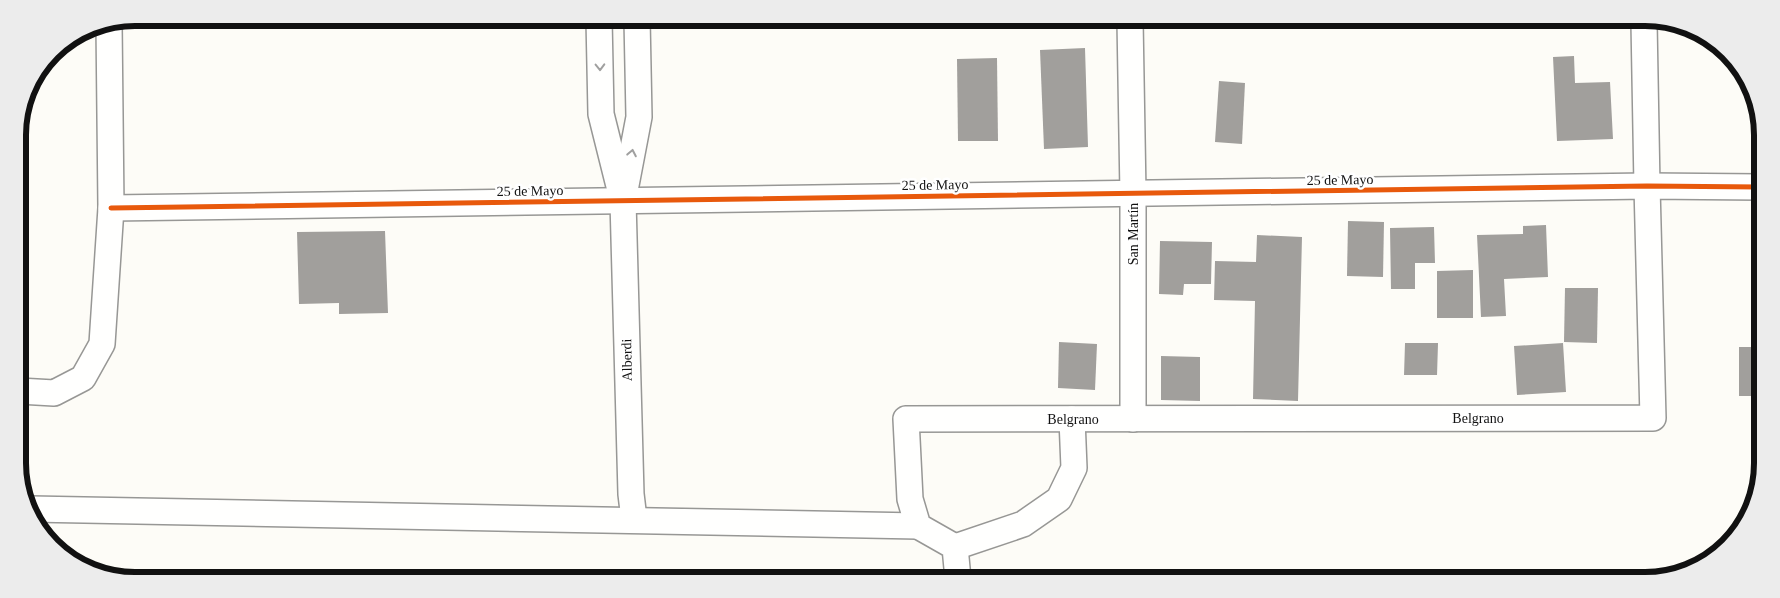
<svg xmlns="http://www.w3.org/2000/svg" width="1780" height="598" font-family="'Times New Roman',serif">
  <style>
    .building { fill: #a19f9c }
    .lines { fill: none; stroke-linecap: round; stroke-linejoin: round }
    .minor-casing { stroke: #979795; stroke-width: 28 }
    .minor { stroke: #fffffe; stroke-width: 25 }
    .cycleway-casing { stroke: #fff; stroke-width: 8 }
    .cycleway { stroke: #e8590c; stroke-width: 5 }
    .oneway { stroke: #a0a09f }
    .labels { text-anchor: middle; dominant-baseline: central; stroke-width: 5; stroke-linejoin: round; paint-order: stroke }
    .street-label { font-size: 14px; fill: #111; stroke: #fff }
    .rim { fill: none; stroke: #111; stroke-width: 6 }
  </style>
  <rect width="100%" height="100%" fill="#fdfcf7"/>
  <!-- building -->
  <g class="building">
    <path d="M1085,48L1088,147L1044,149L1040,50Z"/>
    <path d="M1574,56L1575,83L1610,82L1613,139L1557,141L1553,57Z"/>
    <path d="M997,58L998,141H958L957,59Z"/>
    <path d="M1219,81L1245,83L1242,144L1215,142Z"/>
    <path d="M1348,221L1384,222L1383,277L1347,276Z"/>
    <path d="M1546,225L1548,277L1504,279L1506,316L1481,317L1477,235L1523,234V226Z"/>
    <path d="M1434,227L1435,263H1415V289H1391L1390,228Z"/>
    <path d="M385,231L388,313L339,314V303L299,304L297,232Z"/>
    <path d="M1257,235L1302,237L1298,401L1253,399L1255,301L1214,300L1215,261L1256,262Z"/>
    <path d="M1160,241L1212,242L1211,284H1184L1183,295L1159,294Z"/>
    <path d="M1473,270V318H1437V271Z"/>
    <path d="M1565,288H1598L1597,343L1564,342Z"/>
    <path d="M1059,342L1097,344L1095,390L1058,388Z"/>
    <path d="M1405,343H1438L1437,375H1404Z"/>
    <path d="M1563,343L1566,392L1517,395L1514,346Z"/>
    <path d="M1739,347H1758L1759,396H1739Z"/>
    <path d="M1161,356L1200,357V401L1161,400Z"/>
  </g>
  <g class="lines">
    <defs>
      <g id="minor">
        <path d="M599,19L601,114L621,194"/>
        <path d="M1130,20L1133,194V419"/>
        <path d="M111,208L1647,186L1760,187"/>
        <path d="M19,391L54,393L83,378L102,344L111,208L109,23"/>
        <path d="M31,509L918,526"/>
        <path d="M634,519L631,494L623,201L639,117L637,19"/>
        <path d="M955,547L1023,524L1059,499L1074,468L1072,419"/>
        <path d="M958,579L955,547L918,526L910,499L906,419L1653,418L1647,186L1644,22"/>
      </g>
    </defs>
    <!-- minor casing -->
    <use href="#minor" class="minor-casing"/>
    <!-- minor -->
    <use href="#minor" class="minor"/>
    <defs>
      <path id="cycleway" d="M111,208L1647,186L1760,187"/>
    </defs>
    <!-- cycleway casing -->
    <use href="#cycleway" class="cycleway-casing"/>
    <!-- cycleway -->
    <use href="#cycleway" class="cycleway"/>
  </g>
  <!-- one-way arrows -->
  <defs><path id="oneway-chevron" d="M-2-3.5L2.5 0L-2 3.5" fill="none" stroke-width="1.6" stroke-linecap="round" stroke-linejoin="round" transform="scale(1.25)"/></defs>
  <g class="oneway">
    <use href="#oneway-chevron" transform="translate(600 67) rotate(89)"/>
    <use href="#oneway-chevron" transform="translate(632 153) rotate(-79)"/>
  </g>
  <g class="labels">
    <!-- street labels -->
    <g class="street-label">
      <text transform="translate(1340 180) rotate(-1)">25 de Mayo</text>
      <text transform="translate(935 185) rotate(-1)">25 de Mayo</text>
      <text transform="translate(530 191) rotate(-1)">25 de Mayo</text>
      <text transform="translate(1133 234) rotate(-90)">San Martín</text>
      <text transform="translate(627 360) rotate(-91)">Alberdi</text>
      <text x="1478" y="418">Belgrano</text>
      <text x="1073" y="419">Belgrano</text>
    </g>
  </g>
  <!-- crop -->
  <path d="M0 0H1780V598H0ZM135 26H1645A109 109 0 0 1 1754 135V463A109 109 0 0 1 1645 572H135A109 109 0 0 1 26 463V135A109 109 0 0 1 135 26Z" fill="#ececec" fill-rule="evenodd"/>
  <path class="rim" d="M135 26H1645A109 109 0 0 1 1754 135V463A109 109 0 0 1 1645 572H135A109 109 0 0 1 26 463V135A109 109 0 0 1 135 26Z"/>
</svg>
